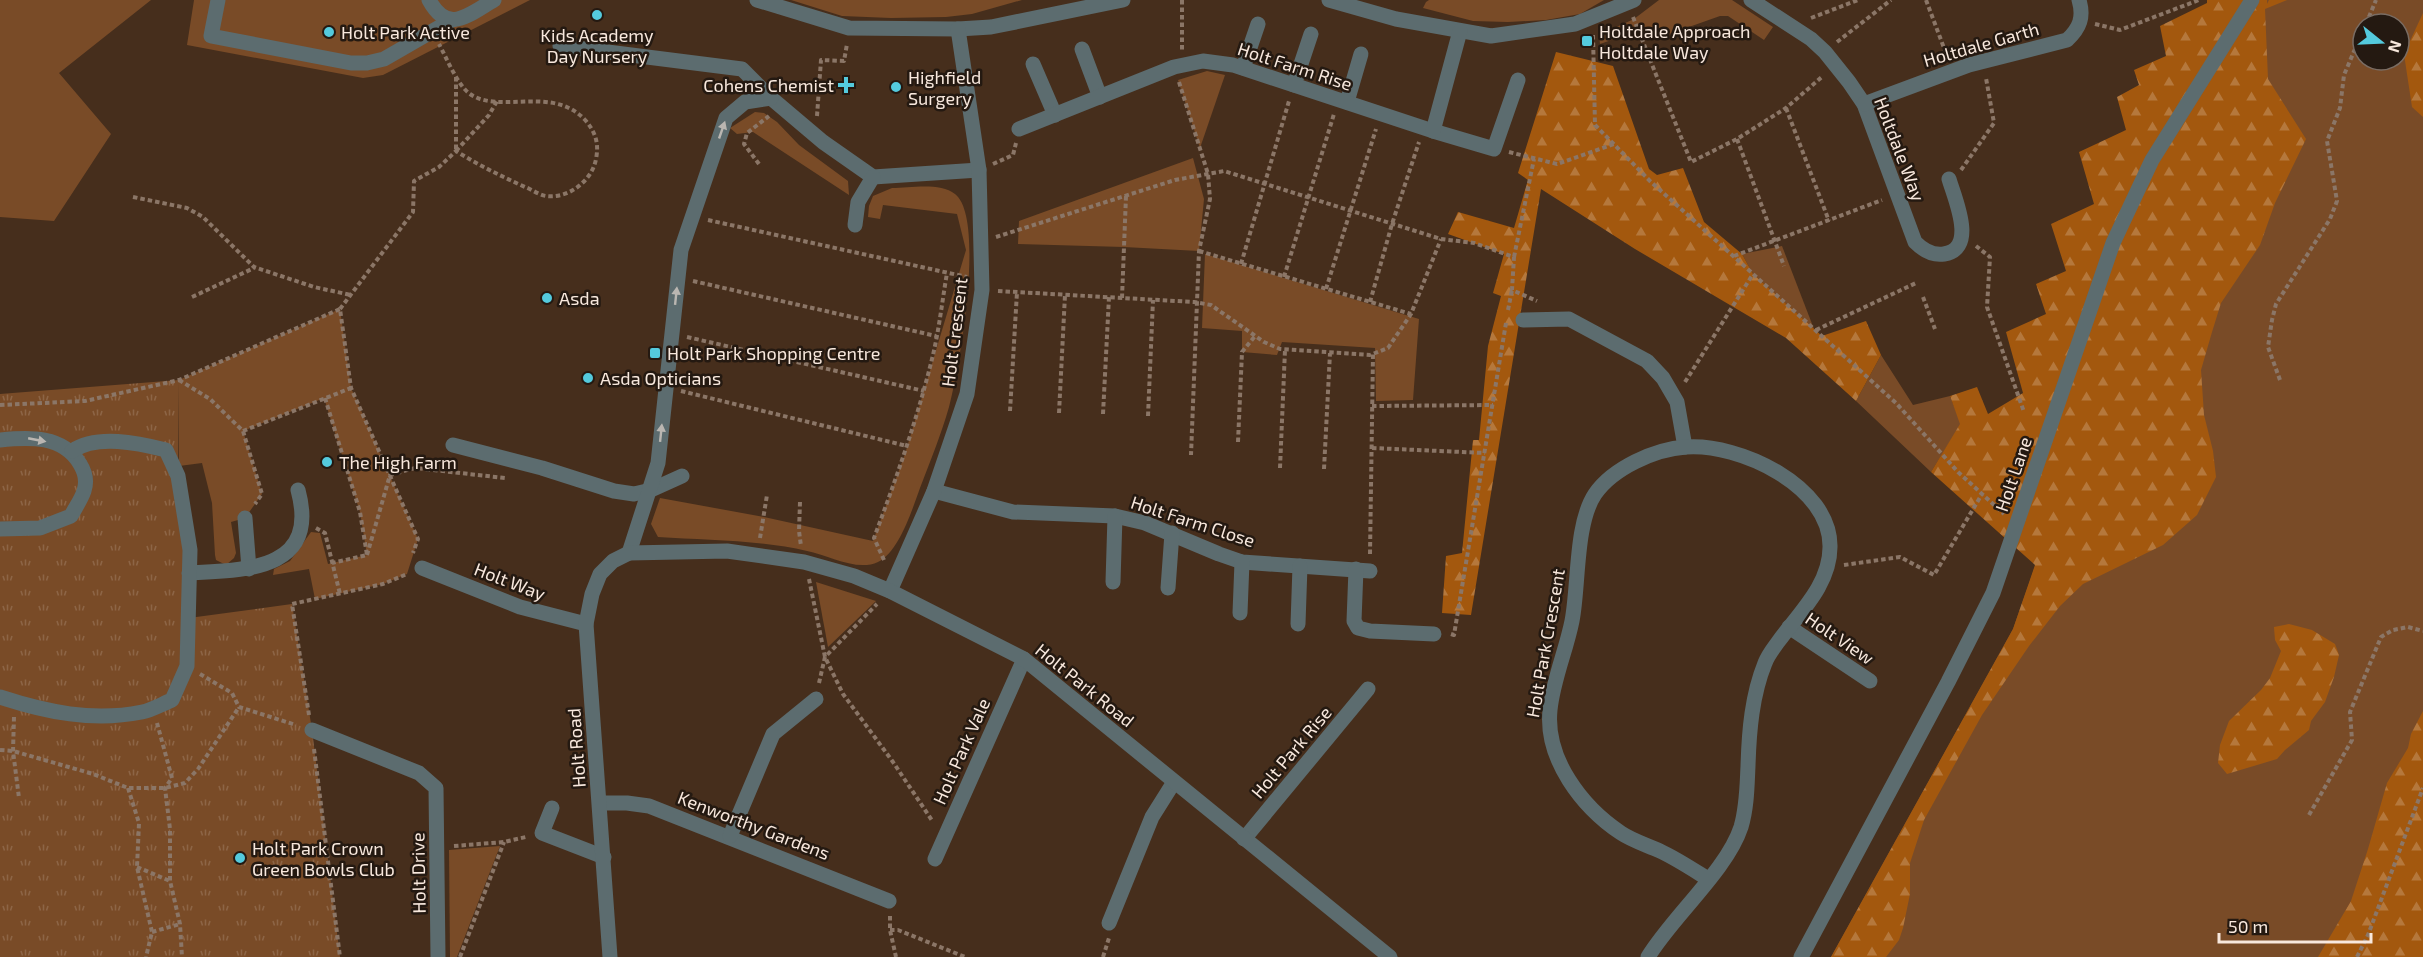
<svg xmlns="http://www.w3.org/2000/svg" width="2423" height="957" font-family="'Exo 2',sans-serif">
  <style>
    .green { fill: #794b27; fill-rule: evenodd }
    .forest { fill: url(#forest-firs) }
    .park { fill: url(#park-tufts) }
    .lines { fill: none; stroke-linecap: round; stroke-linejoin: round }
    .path { stroke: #8b7667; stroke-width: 4; stroke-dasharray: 4.5 3; stroke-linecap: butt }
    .minor { stroke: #5c6c6f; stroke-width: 15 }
    .oneway { fill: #bab6b1 }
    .poi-dot { fill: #54cadd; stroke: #241911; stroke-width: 2 }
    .labels { text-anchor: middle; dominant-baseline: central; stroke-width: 5; stroke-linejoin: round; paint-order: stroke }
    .poi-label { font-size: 18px; fill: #f8e8dd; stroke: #241911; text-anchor: start }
    .street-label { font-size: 18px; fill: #f8e8dd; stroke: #241911 }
  </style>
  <defs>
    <pattern id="forest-firs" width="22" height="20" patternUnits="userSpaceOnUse" patternTransform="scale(1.5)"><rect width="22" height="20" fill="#a3580e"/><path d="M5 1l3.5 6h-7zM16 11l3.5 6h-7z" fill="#b5783c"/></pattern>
    <pattern id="park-tufts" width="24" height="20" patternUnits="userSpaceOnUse" patternTransform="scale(1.5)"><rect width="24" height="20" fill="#794b27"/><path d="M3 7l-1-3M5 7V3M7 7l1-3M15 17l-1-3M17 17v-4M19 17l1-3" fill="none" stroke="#8d6546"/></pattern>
  </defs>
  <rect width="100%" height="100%" fill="#462e1c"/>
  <!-- green -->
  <g class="green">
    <path d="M0,0H151L59,73L111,134L54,221L0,217Z"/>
    <path d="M194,0H530L383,75L363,78L187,45Z"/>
    <path d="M791,0H1022L972,14L946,17L891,18L842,16Z"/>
    <path d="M1429,0H1604L1580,14L1546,20L1508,22L1473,21L1423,8L1426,2Z"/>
    <path d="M1659,0H1732L1773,27L1764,40L1728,16H1720L1655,39L1649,27L1600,44L1599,35L1634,19Z"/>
    <path d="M2233,0H2423V957H1831L2013,629ZM2363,24H2399V60H2363Z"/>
    <path d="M1207,71L1225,75L1200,148L1178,80Z"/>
    <path d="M755,112L764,113L777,122L799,145L848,181L849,195L753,132L737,134L730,128Z"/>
    <path d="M1193,158L1204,199L1199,251L1124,247L1018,244L1019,221Z"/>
    <path d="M892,188C910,188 940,182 955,194C986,218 959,370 949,407C941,435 930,462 920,488C912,510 899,552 878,562C857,572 828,555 807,551C760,540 706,540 658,537L651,524L660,498L764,517L873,541L905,454L966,250L957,214L883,205L880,219L868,217L869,206L873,196Z"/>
    <path d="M1782,246L1814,329L1753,274L1742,254Z"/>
    <path d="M1205,254L1419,319L1413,400L1376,401L1375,348L1282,342L1277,355L1242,352V331L1202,328Z"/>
    <path d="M340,309L351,388L418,539L407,574L383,584L315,599L309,569L273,575L274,569L290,561L311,532L320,533L328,564L367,555L360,512L324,398L243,431L262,494L245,518L231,522L236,553L234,558L226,565L216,560L215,555L212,503L202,463L179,466V380Z"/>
    <path d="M1881,355L1913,405L1950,396L1961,424L1931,472L1856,401Z"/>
    <path d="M816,582L876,601L828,647Z"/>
    <path d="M500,846L457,957H450L449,850Z"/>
  </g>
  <!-- forest -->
  <g class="forest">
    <path d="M2207,0H2267V4L2269,0H2287L2265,9L2268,79L2306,139L2275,203L2260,245L2221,303L2212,332L2201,370L2204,415L2213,451L2216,477L2197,515L2163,545L2083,584L2060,606L2029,646L1982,715L1924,820L1910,863V894L1903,928L1899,940L1886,957H1831L2013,629L2035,565L1931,472L1960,424L1950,396L1977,387L1988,414L2023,393L2006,332L2046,314L2036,284L2066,271L2051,224L2094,204L2079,152L2126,130L2117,97L2139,85L2134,70L2166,56L2160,26L2207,3Z"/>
    <path d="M2423,13V117L2412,107L2404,54Z"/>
    <path d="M1556,52L1613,66L1649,169L1657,175L1683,168L1704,222L1742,254L1753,274L1822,336L1866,321L1881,355L1856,401L1786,338L1635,249L1541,189L1471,615L1442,613L1446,556L1462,553L1473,440H1479L1488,346L1501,296L1493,293L1504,254L1448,234L1458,212L1514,228L1528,180L1518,173Z"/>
    <path d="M2289,624L2312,630L2335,644L2339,655L2334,677L2325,702L2311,721L2309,730L2285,750L2277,759L2227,774L2218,763L2220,745L2229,721L2261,690L2270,678L2281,651L2275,640L2274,627Z"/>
    <path d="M2423,711V957H2318L2351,901L2368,849L2387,783L2408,748L2411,734Z"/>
  </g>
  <!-- park -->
  <path class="park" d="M179,380L178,476L189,618L292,604L312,730L340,957H0V394Z"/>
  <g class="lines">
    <!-- path -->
    <g class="path">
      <path d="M1182,0V50"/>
      <path d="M1926,0L1947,56"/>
      <path d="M1633,17L1691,162L1737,139L1786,108L1823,76"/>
      <path d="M1811,18L1858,0"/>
      <path d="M2095,24L2120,30L2199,0"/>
      <path d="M2366,24L2376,0"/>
      <path d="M1593,35L1595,125L1650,181L1896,403L1958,472L2004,514"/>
      <path d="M1837,42L1891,0"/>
      <path d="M456,77V151"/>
      <path d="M1179,82L1208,174L1210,199L1199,251L1191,455"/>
      <path d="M1786,108L1829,221"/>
      <path d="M817,116L821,60L844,61L847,44"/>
      <path d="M1737,139L1784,266"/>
      <path d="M456,151L489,115L497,101"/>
      <path d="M1509,152L1557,164L1614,144"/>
      <path d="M759,164L744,144L747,133L769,116"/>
      <path d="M993,164L1013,155L1016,143"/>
      <path d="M1961,170L1994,123L1986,78"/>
      <path d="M133,197L187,208L203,217L254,267L314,287L351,295"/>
      <path d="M708,220L967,277"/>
      <path d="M996,237L1175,180L1224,171L1441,239L1474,243L1514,257L1512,290L1537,301"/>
      <path d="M1976,246L1990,257L1987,307L2024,412"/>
      <path d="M1199,251L1411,314"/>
      <path d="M1734,256L1882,200"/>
      <path d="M1514,257L1534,159"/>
      <path d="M1241,264L1289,101"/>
      <path d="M1284,277L1334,114"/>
      <path d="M693,281L936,336"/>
      <path d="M1326,289L1376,129"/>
      <path d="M998,291L1194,302L1211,305L1264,342L1280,349L1370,355L1388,348L1411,314L1441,239"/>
      <path d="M192,297L254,268"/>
      <path d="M1923,297L1935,329"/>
      <path d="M1122,298L1126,196"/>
      <path d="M1370,302L1392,224L1419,142"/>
      <path d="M340,309L413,212L414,181L439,167L456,151C478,165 501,176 525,187C531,189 539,195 546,196C568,199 592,181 596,159C599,144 596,133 586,121C553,84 501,115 470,94C458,86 446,57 439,44"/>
      <path d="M1508,310L1512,290"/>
      <path d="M1816,330L1916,283"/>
      <path d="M687,337L924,391"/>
      <path d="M179,380L210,399L243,431L262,494L255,504"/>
      <path d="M2280,380L2268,347L2272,320L2276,304L2330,219L2337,201L2327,141L2340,108L2344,75L2363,30"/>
      <path d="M1685,382L1753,274"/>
      <path d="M681,391L907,446"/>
      <path d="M325,398L360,512L367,555L332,563"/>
      <path d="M0,405L85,401L179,380L340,309L351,388L418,539L413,553"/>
      <path d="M1372,406L1493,405"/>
      <path d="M1010,411L1017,292"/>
      <path d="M1059,413L1065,295"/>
      <path d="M1103,414L1109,297"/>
      <path d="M1148,416L1153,300"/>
      <path d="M243,431L351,388"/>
      <path d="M1238,442L1242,352L1255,336"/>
      <path d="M1372,448L1485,453"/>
      <path d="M1280,468L1285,350"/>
      <path d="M1324,469L1330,353"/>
      <path d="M800,502L799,531L801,546"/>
      <path d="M316,528L325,533L340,594"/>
      <path d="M760,538L767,495"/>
      <path d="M1370,554L1373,354"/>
      <path d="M367,555L390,475L415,468L505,478"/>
      <path d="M884,560L874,538C896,479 917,420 932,359C939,331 942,302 947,273"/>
      <path d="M1844,565L1900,557L1934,575L1982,494"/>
      <path d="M809,579L825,657L843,694L893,762L933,822"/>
      <path d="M1451,634L1454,635L1506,323"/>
      <path d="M200,674L232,693L239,707L296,725"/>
      <path d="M819,683L825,657L877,604"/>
      <path d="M309,715L292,604L383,584L407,574"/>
      <path d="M14,717L13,751L19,798"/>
      <path d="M157,723L172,778L165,788L170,829V881L180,924L182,957"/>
      <path d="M314,749L340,957"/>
      <path d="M0,750L13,751L93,774L128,788H165L185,783L198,769L239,707"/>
      <path d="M128,788L139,823L137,867L152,932L146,957"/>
      <path d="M2309,815L2352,740L2350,712L2381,637L2393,630L2408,627L2423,631"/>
      <path d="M454,846L504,842L526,837"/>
      <path d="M137,867L170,881"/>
      <path d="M890,916V930L896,957"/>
      <path d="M890,930H898L965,957"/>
      <path d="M152,932L180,924"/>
      <path d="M460,957L504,842"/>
      <path d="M1103,957L1109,938"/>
      <path d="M2357,957L2368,935L2423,788"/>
    </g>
    <!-- minor -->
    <g class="minor">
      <path d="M218,0L211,36L351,63H367L384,59L450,21"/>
      <path d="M429,0C448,35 468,15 494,0"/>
      <path d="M757,0L849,28L958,29L991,27L1123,0"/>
      <path d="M1329,0L1396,19L1491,36L1575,24L1634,0"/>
      <path d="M1751,0L1811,39L1825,52L1849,82L1864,104L1915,242C1923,250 1932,256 1944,254C1978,249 1954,197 1949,179"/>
      <path d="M560,46L742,69L771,98L823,142L873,177L979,170"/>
      <path d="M1082,49L1100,97"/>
      <path d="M1033,64L1055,115"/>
      <path d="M1243,68L1258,24"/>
      <path d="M1294,85L1311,34"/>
      <path d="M1347,102L1361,54"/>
      <path d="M1864,104L1969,65L2067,40C2080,28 2084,17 2079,0"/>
      <path d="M1019,129L1174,67L1203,61L1233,65L1433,131L1494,149L1518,80"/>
      <path d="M1433,131L1460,31"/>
      <path d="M855,225L858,202L873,177"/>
      <path d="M1523,320L1569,319L1647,361L1663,378L1677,402L1685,447"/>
      <path d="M0,440C29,437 63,435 80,464C85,472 87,482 84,491C81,500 75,508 71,516L40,528L0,529"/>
      <path d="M453,445L542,468L614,491L634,494L651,490L682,476"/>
      <path d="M934,491L1013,512L1115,516L1145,523L1219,554L1242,562L1370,571"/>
      <path d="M245,518L249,569"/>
      <path d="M629,553L658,463L681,250L726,118L745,102L771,98"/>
      <path d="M422,568L520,607L586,624"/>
      <path d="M1356,569L1354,621L1358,628L1370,631L1434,634"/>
      <path d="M189,573C245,570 320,571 298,490"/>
      <path d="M1113,582L1115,516"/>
      <path d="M1168,588L1172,533"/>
      <path d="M890,591L934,491L967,394L982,290L979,170L958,29"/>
      <path d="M1240,613L1242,562"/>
      <path d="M1298,624L1300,566"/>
      <path d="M1789,627L1870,681"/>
      <path d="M0,697C46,712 93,722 142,712C152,710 162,704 172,700L187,666L190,550L178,476L166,450C138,443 97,434 72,451"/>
      <path d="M312,730L419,773L436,788L438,957"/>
      <path d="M600,803H627L649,806L889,901"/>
      <path d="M552,808L542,833L604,857"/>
      <path d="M730,836L773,734L816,699"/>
      <path d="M1244,839L1368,689"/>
      <path d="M935,859L1024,659"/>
      <path d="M1109,923L1152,817L1174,782"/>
      <path d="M610,957L586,624L592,594L600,574L613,561L629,553L727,551L804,562L854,576L890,591L1024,659L1390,957"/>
      <path d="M1648,957C1673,916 1727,870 1741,827C1747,807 1747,786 1748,766C1749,731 1752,695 1765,663C1768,655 1773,649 1778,642C1799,613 1830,585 1830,547C1831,486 1739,443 1686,447C1655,449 1613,468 1595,494C1575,524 1579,585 1572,621C1566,651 1553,680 1550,710C1545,759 1582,807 1621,833C1633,841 1647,845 1660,851C1677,859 1692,869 1708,879"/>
      <path d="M1801,957L1948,682L1993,593L2113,243L2152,160L2252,0"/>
    </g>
  </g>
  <!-- one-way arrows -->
  <defs><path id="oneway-solid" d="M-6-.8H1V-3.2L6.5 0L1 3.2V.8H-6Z" transform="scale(1.5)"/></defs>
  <g class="oneway">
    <use href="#oneway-solid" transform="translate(722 130) rotate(-71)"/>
    <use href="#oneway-solid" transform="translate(676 296) rotate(-84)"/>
    <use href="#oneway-solid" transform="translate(661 433) rotate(-84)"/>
    <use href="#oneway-solid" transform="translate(37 440) rotate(11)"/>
  </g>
  <!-- markers -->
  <g class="poi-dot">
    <circle cx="597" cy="15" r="6"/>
    <circle cx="329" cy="32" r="6"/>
    <rect x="1581" y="35" width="12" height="12" rx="3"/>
    <path d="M843 76h6v6h6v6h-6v6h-6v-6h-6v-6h6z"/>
    <circle cx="896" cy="87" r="6"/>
    <circle cx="547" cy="298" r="6"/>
    <rect x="649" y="347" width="12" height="12" rx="3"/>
    <circle cx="588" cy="378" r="6"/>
    <circle cx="327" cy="462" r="6"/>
    <circle cx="240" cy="858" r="6"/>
  </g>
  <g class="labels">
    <!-- poi labels -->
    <g class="poi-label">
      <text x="1599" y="31">Holtdale Approach<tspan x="1599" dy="21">Holtdale Way</tspan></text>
      <text x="341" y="32">Holt Park Active</text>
      <text x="597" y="35" text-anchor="middle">Kids Academy<tspan x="597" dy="21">Day Nursery</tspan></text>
      <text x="908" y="77">Highfield<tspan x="908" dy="21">Surgery</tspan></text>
      <text x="834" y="85" text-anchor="end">Cohens Chemist</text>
      <text x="559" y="298">Asda</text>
      <text x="667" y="353">Holt Park Shopping Centre</text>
      <text x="600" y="378">Asda Opticians</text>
      <text x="339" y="462">The High Farm</text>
      <text x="252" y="848">Holt Park Crown<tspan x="252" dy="21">Green Bowls Club</tspan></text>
    </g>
    <!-- street labels -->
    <g class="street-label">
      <text transform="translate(1981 44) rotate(-16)">Holtdale Garth</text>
      <text transform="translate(1295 66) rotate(18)">Holt Farm Rise</text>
      <text transform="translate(1900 149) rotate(69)">Holtdale Way</text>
      <text transform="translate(954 332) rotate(-83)">Holt Crescent</text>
      <text transform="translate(2013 474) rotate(-71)">Holt Lane</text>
      <text transform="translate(1193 521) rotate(18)">Holt Farm Close</text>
      <text transform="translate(510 581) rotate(21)">Holt Way</text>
      <text transform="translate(1840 638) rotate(34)">Holt View</text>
      <text transform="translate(1545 643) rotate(-80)">Holt Park Crescent</text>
      <text transform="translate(1085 685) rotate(39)">Holt Park Road</text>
      <text transform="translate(576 748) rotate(-94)">Holt Road</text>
      <text transform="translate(961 751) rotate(-66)">Holt Park Vale</text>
      <text transform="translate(1291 752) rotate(-50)">Holt Park Rise</text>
      <text transform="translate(754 825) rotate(21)">Kenworthy Gardens</text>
      <text transform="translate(418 873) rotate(-91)">Holt Drive</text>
    </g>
  </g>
  <!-- north arrow -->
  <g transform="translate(2381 42) rotate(108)"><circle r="28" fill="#241911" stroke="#796c63" stroke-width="1.5"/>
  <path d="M0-4.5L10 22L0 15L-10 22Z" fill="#54cadd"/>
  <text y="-9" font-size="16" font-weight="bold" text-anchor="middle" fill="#f8e8dd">N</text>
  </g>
  <!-- scale -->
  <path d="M2219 933v9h152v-9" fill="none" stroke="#f8e8dd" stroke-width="3"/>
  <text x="2228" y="933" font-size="18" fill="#f8e8dd" stroke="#241911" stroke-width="4.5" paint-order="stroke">50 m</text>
</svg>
